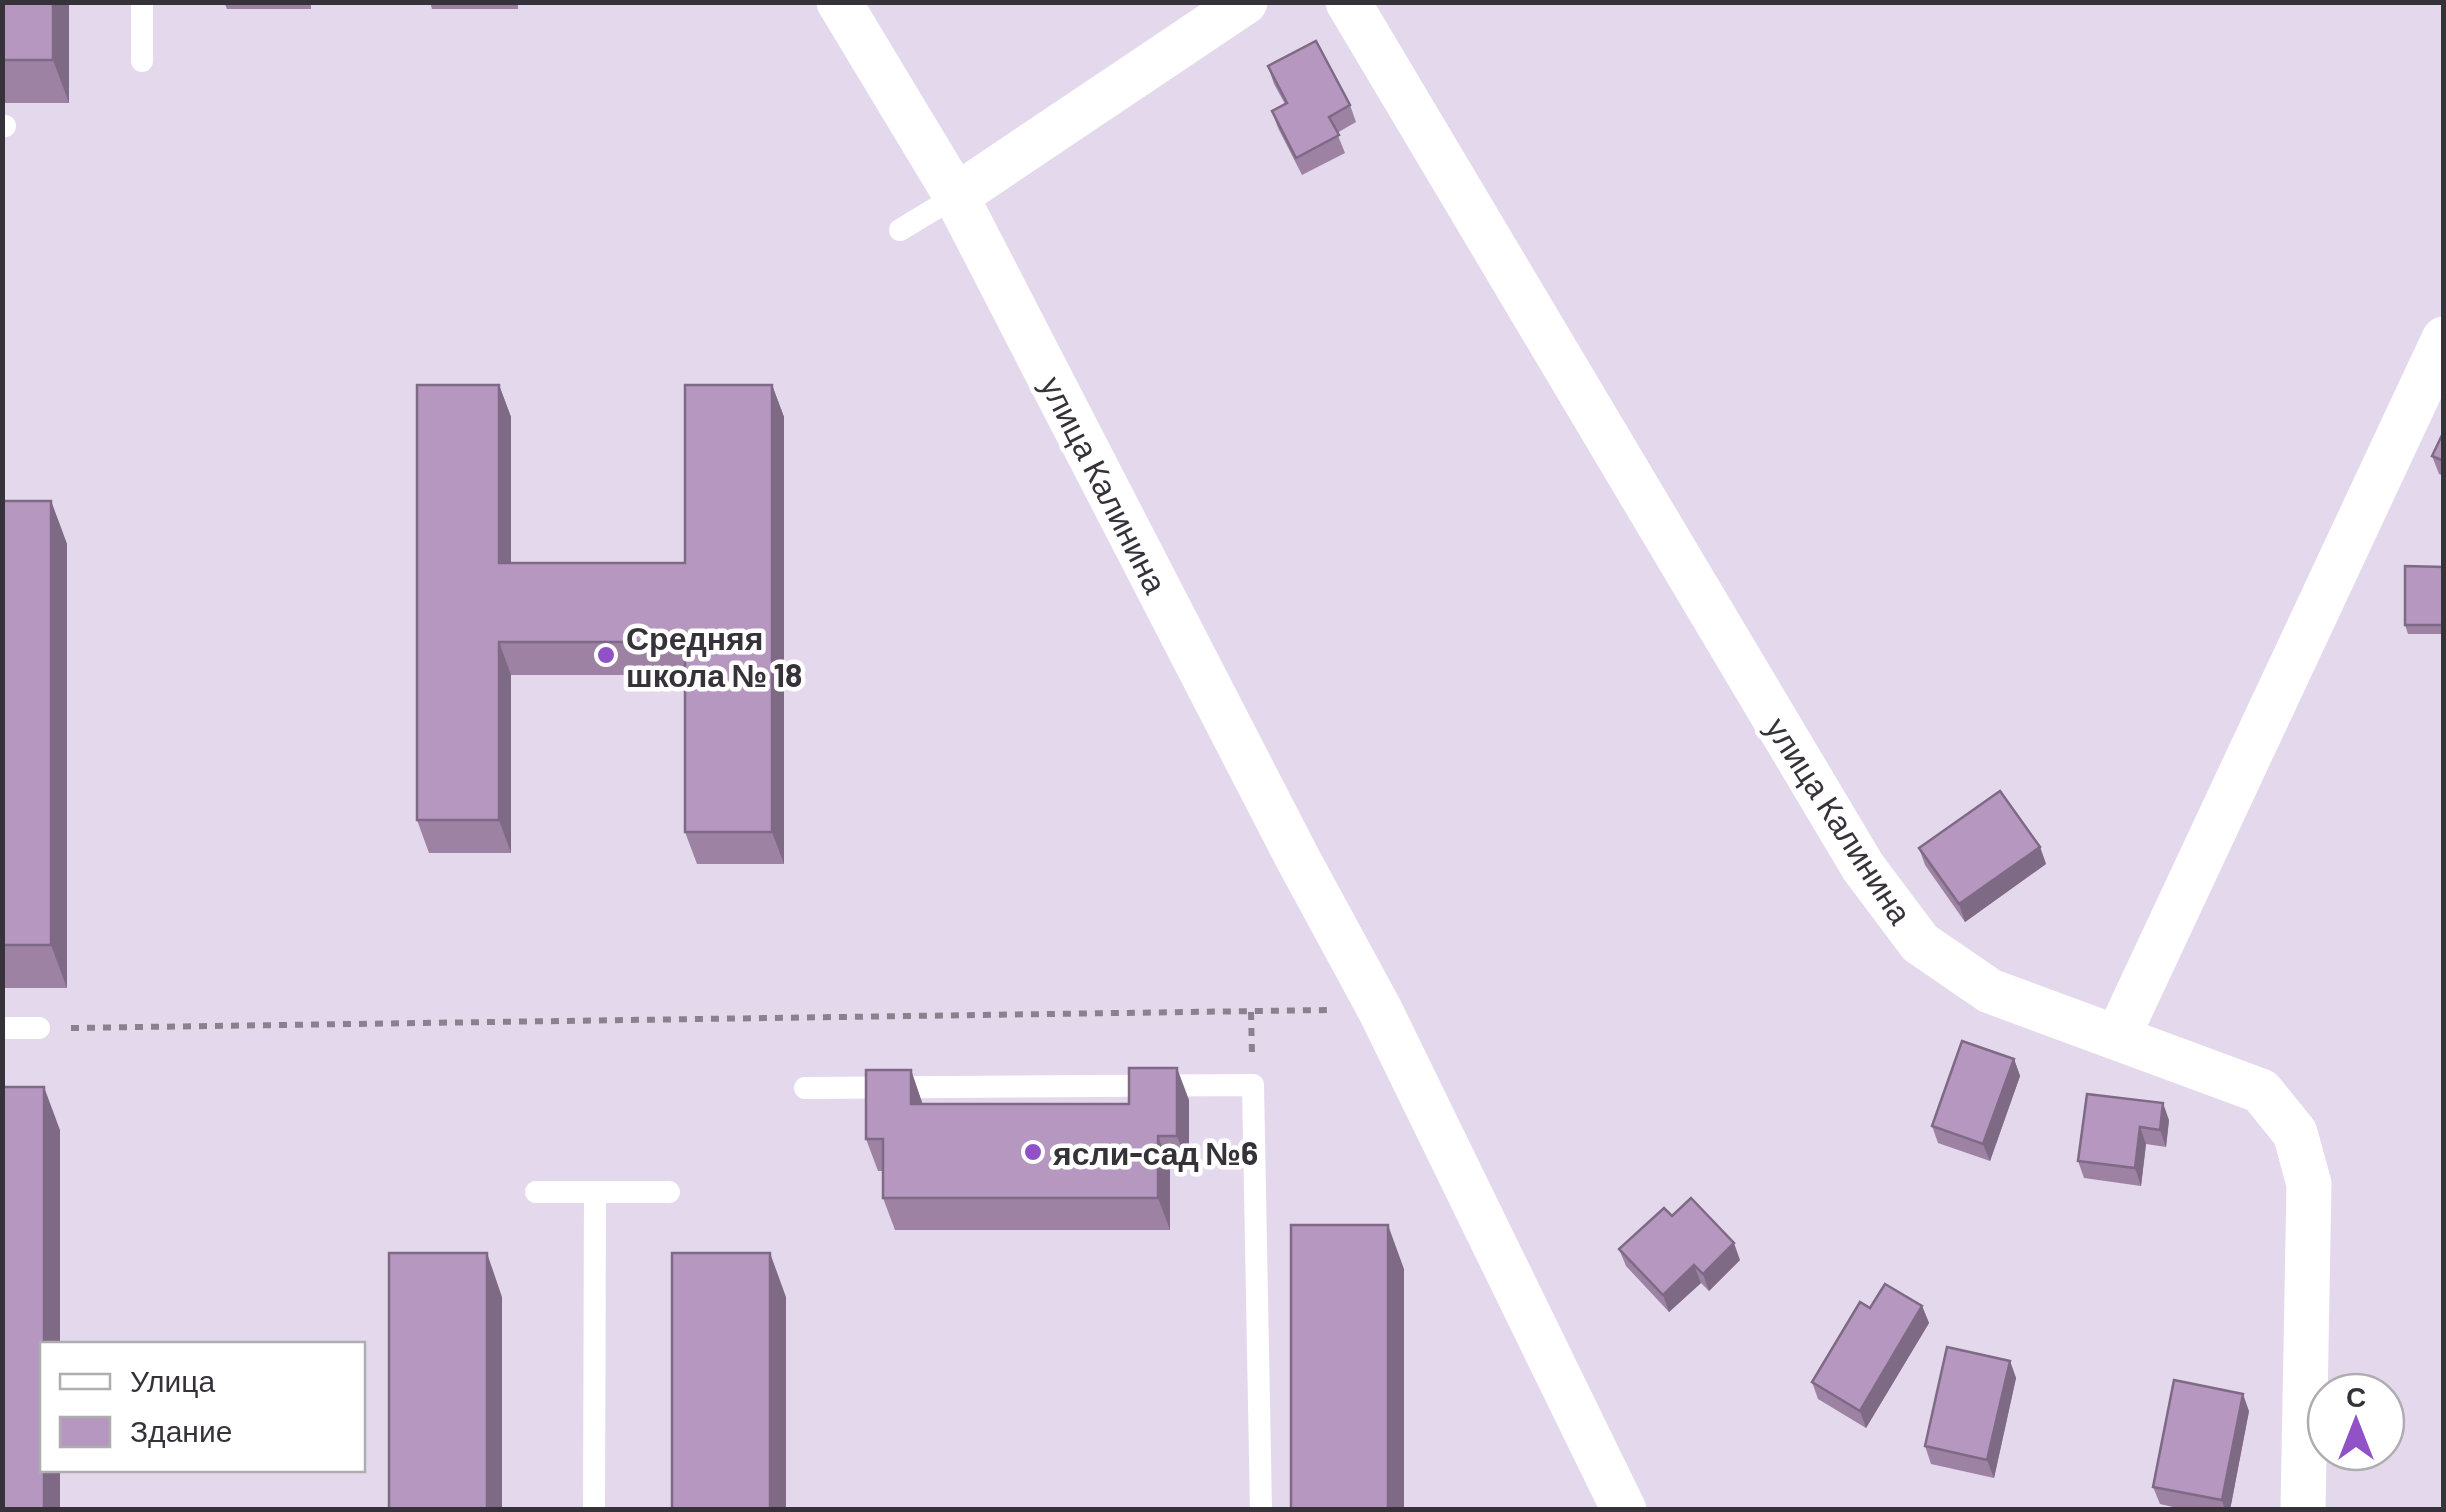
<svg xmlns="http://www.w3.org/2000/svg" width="2446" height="1512" font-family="Barlow,sans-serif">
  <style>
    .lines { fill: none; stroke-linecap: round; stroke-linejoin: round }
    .path { stroke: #89828e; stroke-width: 6; stroke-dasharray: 8 8; stroke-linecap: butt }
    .lane { stroke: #fff; stroke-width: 22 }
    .street { stroke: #fff; stroke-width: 45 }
    .wall { fill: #9d82a4 }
    .shaded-wall { fill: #7f6a86 }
    .building { fill: #b697bf; stroke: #7f6a86; stroke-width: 2.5 }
    .poi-dot { fill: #9152c8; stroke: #fff; stroke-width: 4 }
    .labels { text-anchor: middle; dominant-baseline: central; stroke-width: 9; stroke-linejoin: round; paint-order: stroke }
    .street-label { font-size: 32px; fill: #363239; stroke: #fff }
    .poi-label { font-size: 32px; font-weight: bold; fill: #363239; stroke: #fff; text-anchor: start }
  </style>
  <rect width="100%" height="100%" fill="#e4d9ec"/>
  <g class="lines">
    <!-- path -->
    <g class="path">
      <path d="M1251,1012L1252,1054"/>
      <path d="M71,1028L1328,1010"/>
    </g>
    <!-- lane -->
    <g class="lane">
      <path d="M142,2V61"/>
      <path d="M2,126H5"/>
      <path d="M900,230L956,196"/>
      <path d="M2,1028H39"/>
      <path d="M805,1088L1253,1085L1261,1510"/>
      <path d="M536,1192H669"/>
      <path d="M594,1510L595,1192"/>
    </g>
    <!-- street -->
    <g class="street">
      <path d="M839,2L956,196L1298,859L1380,1010L1624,1510"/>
      <path d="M1348,2L1863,867L1920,943L1990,991L2261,1091L2295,1133L2309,1184L2303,1510"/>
      <path d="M956,196L1245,2"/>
      <path d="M2118,1036L2444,339"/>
    </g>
  </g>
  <!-- wall -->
  <g class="wall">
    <rect x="2" y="2" width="67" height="101"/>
    <path d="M224,2H311V9H227Z"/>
    <path d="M430,2H518V9H432Z"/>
    <path d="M1268,66L1350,105L1356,122L1337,133L1345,153L1302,175L1278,128L1272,111L1285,104L1274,84Z"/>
    <path d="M499,385L511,417V563H685L772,385L784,417V864H697L685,832V675H511V853H429L417,820Z"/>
    <path d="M2444,431V476L2439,474L2432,456Z"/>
    <path d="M2,501H51L67,544V988H2Z"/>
    <path d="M2444,567V634H2408L2405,625Z"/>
    <path d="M2040,847L2046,864L1965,922L1925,865L1919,848Z"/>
    <path d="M2014,1059L2020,1076L1990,1161L1938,1143L1932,1126Z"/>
    <path d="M911,1070L922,1104H1129L1189,1100V1168H1170V1230H895L883,1198V1171H878L866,1139Z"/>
    <path d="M2087,1094L2169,1120L2166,1147L2146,1144L2141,1186L2084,1178L2078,1161Z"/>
    <path d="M1672,1216L1740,1260L1709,1291L1701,1283L1669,1312L1626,1266L1619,1249Z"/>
    <path d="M1922,1306L1929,1323L1866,1428L1818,1399L1812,1382L1870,1308Z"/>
    <path d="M2010,1361L2016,1378L1994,1478L1931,1464L1925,1446Z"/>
    <path d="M2249,1411L2230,1510H2186L2160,1504L2153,1487Z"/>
  </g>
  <!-- shaded-wall -->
  <g class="shaded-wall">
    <path d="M53,2H69V103L53,60Z"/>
    <path d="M499,385L511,417V595L499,563Z"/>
    <path d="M772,385L784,417V864L772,832Z"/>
    <path d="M51,501L67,544V988L51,945Z"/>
    <path d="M499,642L511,675V853L499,820Z"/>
    <path d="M2040,847L2046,864L1965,922L1959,904Z"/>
    <path d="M2014,1059L2020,1076L1990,1161L1983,1144Z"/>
    <path d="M1177,1068L1189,1100V1168L1177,1136Z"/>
    <path d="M911,1070L922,1102V1137L911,1104Z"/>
    <path d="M44,1087L60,1130V1344H44Z"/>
    <path d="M2163,1103L2169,1120L2166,1147L2160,1130Z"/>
    <path d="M2140,1127L2146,1144L2141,1186L2135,1168Z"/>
    <path d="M1158,1136L1170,1168V1230L1158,1198Z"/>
    <path d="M1388,1225L1404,1269V1510H1388Z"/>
    <path d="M1734,1243L1740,1260L1709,1291L1703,1274Z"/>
    <path d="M487,1253L502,1297V1510H487Z"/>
    <path d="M770,1253L786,1297V1510H770Z"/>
    <path d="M1694,1265L1701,1283L1669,1312L1663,1295Z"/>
    <path d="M1922,1306L1929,1323L1866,1428L1860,1411Z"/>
    <path d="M2010,1361L2016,1378L1994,1478L1987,1460Z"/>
    <path d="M2243,1394L2249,1411L2230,1510H2225L2222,1500Z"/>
    <rect x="44" y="1470" width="16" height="40"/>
  </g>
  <!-- building -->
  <g class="building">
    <rect x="2" y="2" width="51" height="58"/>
    <path d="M1316,41L1350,105L1329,117L1339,135L1296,158L1272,111L1287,103L1268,66Z"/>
    <path d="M417,385H499V563H685V385H772V832H685V642H499V820H417Z"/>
    <path d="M2444,431V461L2432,456Z"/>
    <rect x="2" y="501" width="49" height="444"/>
    <path d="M2405,566L2444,567V625H2405Z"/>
    <path d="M2000,791L2040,847L1959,904L1919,848Z"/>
    <path d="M1962,1041L2014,1059L1983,1144L1932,1126Z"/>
    <path d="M1129,1068H1177V1136H1158V1198H883V1139H866V1070H911V1104H1129Z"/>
    <path d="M2,1087H44V1344H42V1470H44V1510H2Z"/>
    <path d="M2087,1094L2163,1103L2160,1130L2140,1127L2135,1168L2078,1161Z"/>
    <path d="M1691,1198L1734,1243L1703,1274L1694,1265L1663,1295L1619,1249L1664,1208L1672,1216Z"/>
    <rect x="1291" y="1225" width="97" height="285"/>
    <rect x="389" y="1253" width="98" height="257"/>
    <rect x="672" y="1253" width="98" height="257"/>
    <path d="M1885,1284L1922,1306L1860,1411L1812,1382L1860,1302L1870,1308Z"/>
    <path d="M1947,1347L2010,1361L1987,1460L1925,1446Z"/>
    <path d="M2174,1380L2243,1394L2222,1500L2153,1487Z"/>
  </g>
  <!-- markers -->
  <g class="poi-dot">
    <circle cx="606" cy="655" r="10"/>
    <circle cx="1033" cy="1152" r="10"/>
  </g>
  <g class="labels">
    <!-- street labels -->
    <g class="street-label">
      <text transform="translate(1105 484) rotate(63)">улица Калинина</text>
      <text transform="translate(1840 820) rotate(57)">улица Калинина</text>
    </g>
    <!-- poi labels -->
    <g class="poi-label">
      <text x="626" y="637">Средняя<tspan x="626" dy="37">школа № 18</tspan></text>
      <text x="1053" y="1152">ясли-сад №6</text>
    </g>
  </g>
  <!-- border -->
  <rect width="2446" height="1512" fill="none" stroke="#363239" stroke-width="10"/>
  <!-- legend -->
  <rect x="40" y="1342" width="325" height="130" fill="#ffffff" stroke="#afadb0" stroke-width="2.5"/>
  <rect x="60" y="1374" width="50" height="15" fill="#ffffff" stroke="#afadb0" stroke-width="2.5"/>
  <text x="130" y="1392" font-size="30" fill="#363239">Улица</text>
  <rect x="60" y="1417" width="50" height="30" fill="#b697bf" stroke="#afadb0" stroke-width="2.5"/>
  <text x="130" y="1442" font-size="30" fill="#363239">Здание</text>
  <!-- north arrow -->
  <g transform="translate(2356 1422)"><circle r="48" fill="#ffffff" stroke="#afadb0" stroke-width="2.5"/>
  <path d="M0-8L18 38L0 25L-18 38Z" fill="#9152c8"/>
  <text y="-15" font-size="28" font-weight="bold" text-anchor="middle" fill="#363239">С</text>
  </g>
</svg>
